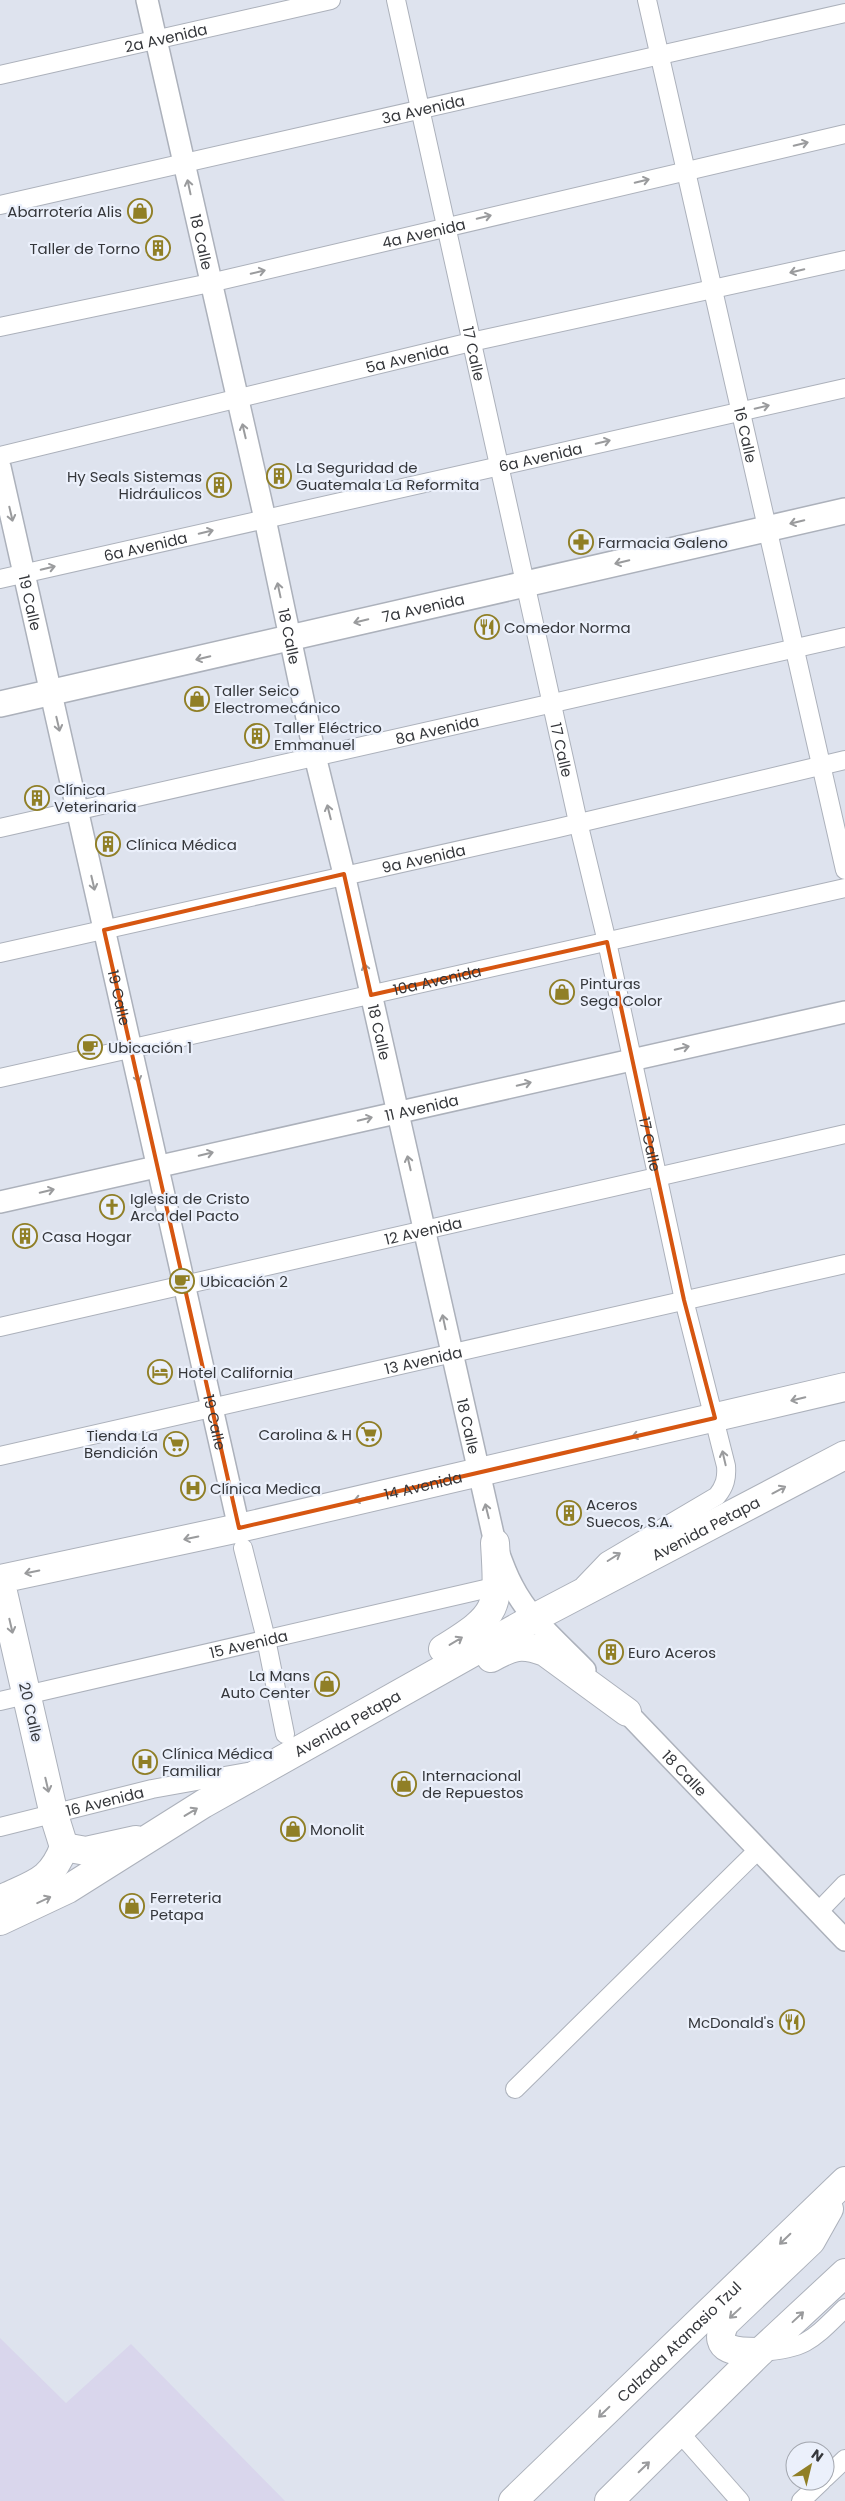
<svg xmlns="http://www.w3.org/2000/svg" width="845" height="2501" font-family="Poppins,sans-serif">
  <style>
    .commercial { fill: #d9d6ec }
    .lines { fill: none; stroke-linecap: round; stroke-linejoin: round }
    .minor-casing { stroke: #acb1bb; stroke-width: 20 }
    .tertiary-casing { stroke: #acb1bb; stroke-width: 24 }
    .secondary-casing { stroke: #acb1bb; stroke-width: 28 }
    .primary-casing { stroke: #acb1bb; stroke-width: 30 }
    .minor { stroke: #fff; stroke-width: 18 }
    .tertiary { stroke: #fff; stroke-width: 21 }
    .secondary { stroke: #fff; stroke-width: 25 }
    .primary { stroke: #fff; stroke-width: 28 }
    .oneway { stroke: #9a9b9d }
    .marked { fill: none; stroke: #d65611; stroke-width: 4; stroke-linejoin: round }
    .labels { text-anchor: middle; dominant-baseline: central; stroke-width: 4.5; stroke-linejoin: round; paint-order: stroke }
    .street-label { font-size: 15px; fill: #35373b; stroke: #ebf0fb }
    .poi-label { font-size: 15px; fill: #35373b; stroke: #ebf0fb; text-anchor: start }
  </style>
  <rect width="100%" height="100%" fill="#dee3ee"/>
  <!-- commercial -->
  <path class="commercial" d="M0,2338L66,2403L131,2344L285,2501H0Z"/>
  <g class="lines">
    <defs>
      <g id="minor">
        <path id="s1" d="M396,0L578,822L607,942L684,1300L726,1466C727,1478 725,1486 717,1496L607,1561L584,1585"/>
        <path id="s2" d="M647,0L845,870"/>
        <path id="s3" d="M0,75L331,0"/>
        <path id="s4" d="M0,205L845,13"/>
        <path id="s5" d="M0,327L210,283L845,134"/>
        <path id="s6" d="M0,456L471,342L845,260"/>
        <path id="s7" d="M0,579L845,388"/>
        <path id="s8" d="M0,828L845,637"/>
        <path id="s9" d="M0,953L554,829L845,760"/>
        <path id="s10" d="M0,1078L845,888"/>
        <path id="s11" d="M0,1327L845,1134"/>
        <path id="s12" d="M0,1456L845,1264"/>
        <path d="M243,1548L266,1639L285,1734"/>
        <path id="s13" d="M0,1701L498,1586"/>
        <path id="s14" d="M0,1827L152,1789L247,1772"/>
        <path d="M819,1911L845,1884"/>
        <path d="M515,2089L759,1849"/>
        <path d="M760,2352C807,2349 813,2339 845,2308"/>
        <path d="M680,2433L740,2501"/>
        <path d="M825,2478L845,2459"/>
        <path d="M801,2501L822,2481"/>
      </g>
      <g id="tertiary">
        <path id="s15" d="M147,0L265,519L315,756L344,874L495,1543C500,1557 505,1572 512,1585C529,1619 559,1643 585,1670"/>
        <path id="s16" d="M0,467L239,1528"/>
        <path id="s17" d="M0,1202L845,1012"/>
        <path id="s18" d="M617,1702L845,1940"/>
      </g>
      <g id="secondary">
        <path id="s19" d="M0,704L845,511"/>
      </g>
      <g id="primary">
        <path d="M443,1649C500,1614 499,1608 495,1543"/>
        <path d="M491,1658C513,1646 521,1643 545,1652L627,1712"/>
        <path id="s20" d="M64,1847L54,1815L0,1579L239,1528L845,1387"/>
        <path d="M64,1847L86,1851L136,1840"/>
        <path d="M6,1897C36,1883 52,1880 64,1847"/>
        <path id="s21" d="M0,1921L68,1889L203,1804L534,1618L845,1455"/>
        <path d="M760,2352C741,2352 710,2353 725,2323L811,2241L829,2209"/>
        <path id="s22" d="M513,2501L845,2181"/>
        <path d="M609,2501L760,2352L845,2273"/>
      </g>
    </defs>
    <!-- minor casing -->
    <use href="#minor" class="minor-casing"/>
    <!-- tertiary casing -->
    <use href="#tertiary" class="tertiary-casing"/>
    <!-- secondary casing -->
    <use href="#secondary" class="secondary-casing"/>
    <!-- primary casing -->
    <use href="#primary" class="primary-casing"/>
    <!-- minor -->
    <use href="#minor" class="minor"/>
    <!-- tertiary -->
    <use href="#tertiary" class="tertiary"/>
    <!-- secondary -->
    <use href="#secondary" class="secondary"/>
    <!-- primary -->
    <use href="#primary" class="primary"/>
  </g>
  <!-- one-way arrows -->
  <defs><path id="oneway-shaft" d="M-6 0H5M1.5-3L5.5 0L1.5 3" fill="none" stroke-width="1.6" stroke-linecap="round" stroke-linejoin="round" transform="scale(1.25)"/></defs>
  <g class="oneway">
    <use href="#oneway-shaft" transform="translate(801 144) rotate(-13)"/>
    <use href="#oneway-shaft" transform="translate(642 181) rotate(-13)"/>
    <use href="#oneway-shaft" transform="translate(189 187) rotate(-102)"/>
    <use href="#oneway-shaft" transform="translate(484 217) rotate(-13)"/>
    <use href="#oneway-shaft" transform="translate(797 271) rotate(167)"/>
    <use href="#oneway-shaft" transform="translate(258 272) rotate(-14)"/>
    <use href="#oneway-shaft" transform="translate(762 407) rotate(-13)"/>
    <use href="#oneway-shaft" transform="translate(244 431) rotate(-103)"/>
    <use href="#oneway-shaft" transform="translate(603 442) rotate(-13)"/>
    <use href="#oneway-shaft" transform="translate(11 514) rotate(77)"/>
    <use href="#oneway-shaft" transform="translate(797 522) rotate(167)"/>
    <use href="#oneway-shaft" transform="translate(206 532) rotate(-13)"/>
    <use href="#oneway-shaft" transform="translate(622 562) rotate(167)"/>
    <use href="#oneway-shaft" transform="translate(48 568) rotate(-13)"/>
    <use href="#oneway-shaft" transform="translate(279 590) rotate(-102)"/>
    <use href="#oneway-shaft" transform="translate(361 621) rotate(167)"/>
    <use href="#oneway-shaft" transform="translate(203 658) rotate(167)"/>
    <use href="#oneway-shaft" transform="translate(58 724) rotate(77)"/>
    <use href="#oneway-shaft" transform="translate(329 812) rotate(-104)"/>
    <use href="#oneway-shaft" transform="translate(93 883) rotate(77)"/>
    <use href="#oneway-shaft" transform="translate(366 971) rotate(-103)"/>
    <use href="#oneway-shaft" transform="translate(682 1048) rotate(-13)"/>
    <use href="#oneway-shaft" transform="translate(137 1075) rotate(76)"/>
    <use href="#oneway-shaft" transform="translate(524 1084) rotate(-13)"/>
    <use href="#oneway-shaft" transform="translate(365 1119) rotate(-13)"/>
    <use href="#oneway-shaft" transform="translate(206 1154) rotate(-13)"/>
    <use href="#oneway-shaft" transform="translate(409 1163) rotate(-103)"/>
    <use href="#oneway-shaft" transform="translate(47 1191) rotate(-13)"/>
    <use href="#oneway-shaft" transform="translate(444 1322) rotate(-102)"/>
    <use href="#oneway-shaft" transform="translate(798 1399) rotate(167)"/>
    <use href="#oneway-shaft" transform="translate(639 1435) rotate(167)"/>
    <use href="#oneway-shaft" transform="translate(724 1458) rotate(-103)"/>
    <use href="#oneway-shaft" transform="translate(779 1490) rotate(-28)"/>
    <use href="#oneway-shaft" transform="translate(361 1499) rotate(167)"/>
    <use href="#oneway-shaft" transform="translate(487 1511) rotate(-104)"/>
    <use href="#oneway-shaft" transform="translate(191 1538) rotate(168)"/>
    <use href="#oneway-shaft" transform="translate(614 1557) rotate(-32)"/>
    <use href="#oneway-shaft" transform="translate(32 1572) rotate(168)"/>
    <use href="#oneway-shaft" transform="translate(11 1626) rotate(77)"/>
    <use href="#oneway-shaft" transform="translate(456 1641) rotate(-31)"/>
    <use href="#oneway-shaft" transform="translate(47 1785) rotate(77)"/>
    <use href="#oneway-shaft" transform="translate(191 1812) rotate(-31)"/>
    <use href="#oneway-shaft" transform="translate(44 1900) rotate(-25)"/>
    <use href="#oneway-shaft" transform="translate(785 2239) rotate(136)"/>
    <use href="#oneway-shaft" transform="translate(735 2313) rotate(137)"/>
    <use href="#oneway-shaft" transform="translate(798 2317) rotate(-43)"/>
    <use href="#oneway-shaft" transform="translate(604 2412) rotate(136)"/>
    <use href="#oneway-shaft" transform="translate(644 2467) rotate(-44)"/>
  </g>
  <!-- marked area -->
  <path class="marked" d="M344,874L371,995L607,942L684,1300L715,1418L239,1528L104,930Z"/>
  <!-- icons -->
  <defs>
    <symbol id="shop-ring" viewBox="-11 -11 22 22"><circle r="9.5" fill="#ebf0fb" stroke="#907f26" stroke-width="1.5"/><path d="M-5-2.5h2.3a2.7 3.5 0 0 1 5.4 0H5L5.5 6h-11ZM-1.5-2.5h3a1.5 2.3 0 0 0-3 0Z" fill="#907f26"/></symbol>
    <symbol id="building-ring" viewBox="-11 -11 22 22"><circle r="9.5" fill="#ebf0fb" stroke="#907f26" stroke-width="1.5"/><path d="M-4-6H4V6H1V3H-1V6H-4ZM-2.5-4.3h1.7v1.8h-1.7ZM.8-4.3h1.7v1.8H.8ZM-2.5-1h1.7V.8h-1.7ZM.8-1h1.7V.8H.8Z" fill="#907f26"/></symbol>
    <symbol id="pharmacy-ring" viewBox="-11 -11 22 22"><circle r="9.5" fill="#ebf0fb" stroke="#907f26" stroke-width="1.5"/><path d="M-2-6h4v4h4v4h-4v4h-4v-4h-4v-4h4Z" fill="#907f26"/></symbol>
    <symbol id="restaurant-ring" viewBox="-11 -11 22 22"><circle r="9.5" fill="#ebf0fb" stroke="#907f26" stroke-width="1.5"/><path d="M-5-6h1v4h1v-4h1v4h1v-4h1v5L-1.5 .5V6h-2V.5L-5-1ZM5-6V6H3V1.5H1.5Q1.5-4 5-6Z" fill="#907f26"/></symbol>
    <symbol id="cafe-ring" viewBox="-11 -11 22 22"><circle r="9.5" fill="#ebf0fb" stroke="#907f26" stroke-width="1.5"/><path d="M-5.5-4.5H6V0H3Q3 3.5 0 3.5H-2.5Q-5.5 3.5-5.5 0ZM3-3.2v2h1.7v-2ZM-6 4.5H4V6H-6Z" fill="#907f26"/></symbol>
    <symbol id="church-ring" viewBox="-11 -11 22 22"><circle r="9.5" fill="#ebf0fb" stroke="#907f26" stroke-width="1.5"/><path d="M-1.2-6h2.4v3.5h3.3v2.4h-3.3V6h-2.4V-.1h-3.3v-2.4h3.3Z" fill="#907f26"/></symbol>
    <symbol id="hotel-ring" viewBox="-11 -11 22 22"><circle r="9.5" fill="#ebf0fb" stroke="#907f26" stroke-width="1.5"/><path d="M-6-4.5h1.5V1H6V5H4.5V3h-9V5H-6ZM-4 0a1.8 1.8 0 1 1 3.6 0ZM.5 0V-2.5h3Q6-2.5 6 0Z" fill="#907f26"/></symbol>
    <symbol id="supermarket-ring" viewBox="-11 -11 22 22"><circle r="9.5" fill="#ebf0fb" stroke="#907f26" stroke-width="1.5"/><path d="M-6-5.5h2.5l.6 2H6L4.5 2H-2.5L-4.4-4H-6ZM-1.5 3.2a1.3 1.3 0 1 0 .1 0ZM3 3.2a1.3 1.3 0 1 0 .1 0Z" fill="#907f26"/></symbol>
    <symbol id="hospital-ring" viewBox="-11 -11 22 22"><circle r="9.5" fill="#ebf0fb" stroke="#907f26" stroke-width="1.5"/><path d="M-5-5h3v3.5h4V-5h3V5h-3V1.5h-4V5h-3Z" fill="#907f26"/></symbol>
  </defs>
  <g fill-rule="evenodd">
    <use href="#shop-ring" x="126" y="197" width="28" height="28"/>
    <use href="#building-ring" x="144" y="234" width="28" height="28"/>
    <use href="#building-ring" x="265" y="462" width="28" height="28"/>
    <use href="#building-ring" x="205" y="471" width="28" height="28"/>
    <use href="#pharmacy-ring" x="567" y="528" width="28" height="28"/>
    <use href="#restaurant-ring" x="473" y="613" width="28" height="28"/>
    <use href="#shop-ring" x="183" y="685" width="28" height="28"/>
    <use href="#building-ring" x="243" y="722" width="28" height="28"/>
    <use href="#building-ring" x="23" y="784" width="28" height="28"/>
    <use href="#building-ring" x="94" y="830" width="28" height="28"/>
    <use href="#shop-ring" x="548" y="978" width="28" height="28"/>
    <use href="#cafe-ring" x="76" y="1033" width="28" height="28"/>
    <use href="#church-ring" x="98" y="1193" width="28" height="28"/>
    <use href="#building-ring" x="11" y="1222" width="28" height="28"/>
    <use href="#cafe-ring" x="168" y="1267" width="28" height="28"/>
    <use href="#hotel-ring" x="146" y="1358" width="28" height="28"/>
    <use href="#supermarket-ring" x="355" y="1420" width="28" height="28"/>
    <use href="#supermarket-ring" x="162" y="1430" width="28" height="28"/>
    <use href="#hospital-ring" x="179" y="1474" width="28" height="28"/>
    <use href="#building-ring" x="555" y="1499" width="28" height="28"/>
    <use href="#building-ring" x="597" y="1638" width="28" height="28"/>
    <use href="#shop-ring" x="313" y="1670" width="28" height="28"/>
    <use href="#hospital-ring" x="131" y="1748" width="28" height="28"/>
    <use href="#shop-ring" x="390" y="1770" width="28" height="28"/>
    <use href="#shop-ring" x="279" y="1815" width="28" height="28"/>
    <use href="#shop-ring" x="118" y="1892" width="28" height="28"/>
    <use href="#restaurant-ring" x="778" y="2008" width="28" height="28"/>
  </g>
  <g class="labels">
    <!-- street labels -->
    <g class="street-label">
      <text stroke="none"><textPath href="#s3" startOffset="170">2a Avenida</textPath></text>
      <text stroke="none"><textPath href="#s4" startOffset="434">3a Avenida</textPath></text>
      <text stroke="none"><textPath href="#s5" startOffset="434">4a Avenida</textPath></text>
      <text stroke="none"><textPath href="#s15" startOffset="248">18 Calle</textPath></text>
      <text stroke="none"><textPath href="#s1" startOffset="362">17 Calle</textPath></text>
      <text stroke="none"><textPath href="#s6" startOffset="419">5a Avenida</textPath></text>
      <text stroke="none"><textPath href="#s2" startOffset="446">16 Calle</textPath></text>
      <text stroke="none"><textPath href="#s7" startOffset="554">6a Avenida</textPath></text>
      <text stroke="none"><textPath href="#s7" startOffset="149">6a Avenida</textPath></text>
      <text stroke="none"><textPath href="#s16" startOffset="139">19 Calle</textPath></text>
      <text stroke="none"><textPath href="#s19" startOffset="434">7a Avenida</textPath></text>
      <text stroke="none"><textPath href="#s15" startOffset="652">18 Calle</textPath></text>
      <text stroke="none"><textPath href="#s8" startOffset="448">8a Avenida</textPath></text>
      <text stroke="none"><textPath href="#s1" startOffset="768">17 Calle</textPath></text>
      <text stroke="none"><textPath href="#s9" startOffset="434">9a Avenida</textPath></text>
      <text stroke="none"><textPath href="#s10" startOffset="448">10a Avenida</textPath></text>
      <text stroke="none"><textPath href="#s16" startOffset="544">19 Calle</textPath></text>
      <text stroke="none"><textPath href="#s15" startOffset="1058">18 Calle</textPath></text>
      <text stroke="none"><textPath href="#s17" startOffset="432">11 Avenida</textPath></text>
      <text stroke="none"><textPath href="#s1" startOffset="1172">17 Calle</textPath></text>
      <text stroke="none"><textPath href="#s11" startOffset="434">12 Avenida</textPath></text>
      <text stroke="none"><textPath href="#s12" startOffset="434">13 Avenida</textPath></text>
      <text stroke="none"><textPath href="#s16" startOffset="979">19 Calle</textPath></text>
      <text stroke="none"><textPath href="#s15" startOffset="1462">18 Calle</textPath></text>
      <text stroke="none"><textPath href="#s20" startOffset="709">14 Avenida</textPath></text>
      <text stroke="none"><textPath href="#s21" startOffset="808">Avenida Petapa</textPath></text>
      <text stroke="none"><textPath href="#s13" startOffset="255">15 Avenida</textPath></text>
      <text transform="translate(31 1712) rotate(77)">20 Calle</text>
      <text stroke="none"><textPath href="#s21" startOffset="400">Avenida Petapa</textPath></text>
      <text stroke="none"><textPath href="#s18" startOffset="98">18 Calle</textPath></text>
      <text stroke="none"><textPath href="#s14" startOffset="108">16 Avenida</textPath></text>
      <text stroke="none"><textPath href="#s22" startOffset="230">Calzada Atanasio Tzul</textPath></text>
    </g>
    <!-- poi labels -->
    <g class="poi-label">
      <text x="122" y="211" text-anchor="end">Abarrotería Alis</text>
      <text x="140" y="248" text-anchor="end">Taller de Torno</text>
      <text x="296" y="467">La Seguridad de<tspan x="296" dy="17">Guatemala La Reformita</tspan></text>
      <text x="202" y="476" text-anchor="end">Hy Seals Sistemas<tspan x="202" dy="17">Hidráulicos</tspan></text>
      <text x="598" y="542">Farmacia Galeno</text>
      <text x="504" y="627">Comedor Norma</text>
      <text x="214" y="690">Taller Seico<tspan x="214" dy="17">Electromecánico</tspan></text>
      <text x="274" y="727">Taller Eléctrico<tspan x="274" dy="17">Emmanuel</tspan></text>
      <text x="54" y="789">Clínica<tspan x="54" dy="17">Veterinaria</tspan></text>
      <text x="126" y="844">Clínica Médica</text>
      <text x="580" y="983">Pinturas<tspan x="580" dy="17">Sega Color</tspan></text>
      <text x="108" y="1047">Ubicación 1</text>
      <text x="130" y="1198">Iglesia de Cristo<tspan x="130" dy="17">Arca del Pacto</tspan></text>
      <text x="42" y="1236">Casa Hogar</text>
      <text x="200" y="1281">Ubicación 2</text>
      <text x="178" y="1372">Hotel California</text>
      <text x="352" y="1434" text-anchor="end">Carolina &amp; H</text>
      <text x="158" y="1435" text-anchor="end">Tienda La<tspan x="158" dy="17">Bendición</tspan></text>
      <text x="210" y="1488">Clínica Medica</text>
      <text x="586" y="1504">Aceros<tspan x="586" dy="17">Suecos, S.A.</tspan></text>
      <text x="628" y="1652">Euro Aceros</text>
      <text x="310" y="1675" text-anchor="end">La Mans<tspan x="310" dy="17">Auto Center</tspan></text>
      <text x="162" y="1753">Clínica Médica<tspan x="162" dy="17">Familiar</tspan></text>
      <text x="422" y="1775">Internacional<tspan x="422" dy="17">de Repuestos</tspan></text>
      <text x="310" y="1829">Monolit</text>
      <text x="150" y="1897">Ferreteria<tspan x="150" dy="17">Petapa</tspan></text>
      <text x="774" y="2022" text-anchor="end">McDonald's</text>
    </g>
  </g>
  <!-- north arrow -->
  <g transform="translate(810 2466) rotate(35)"><circle r="24" fill="#ebf0fb" stroke="#a2a6ae"/>
  <path d="M0-4L9 19L0 12L-9 19Z" fill="#907f26"/>
  <text y="-8" font-size="14" font-weight="bold" text-anchor="middle" fill="#35373b">N</text>
  </g>
</svg>
